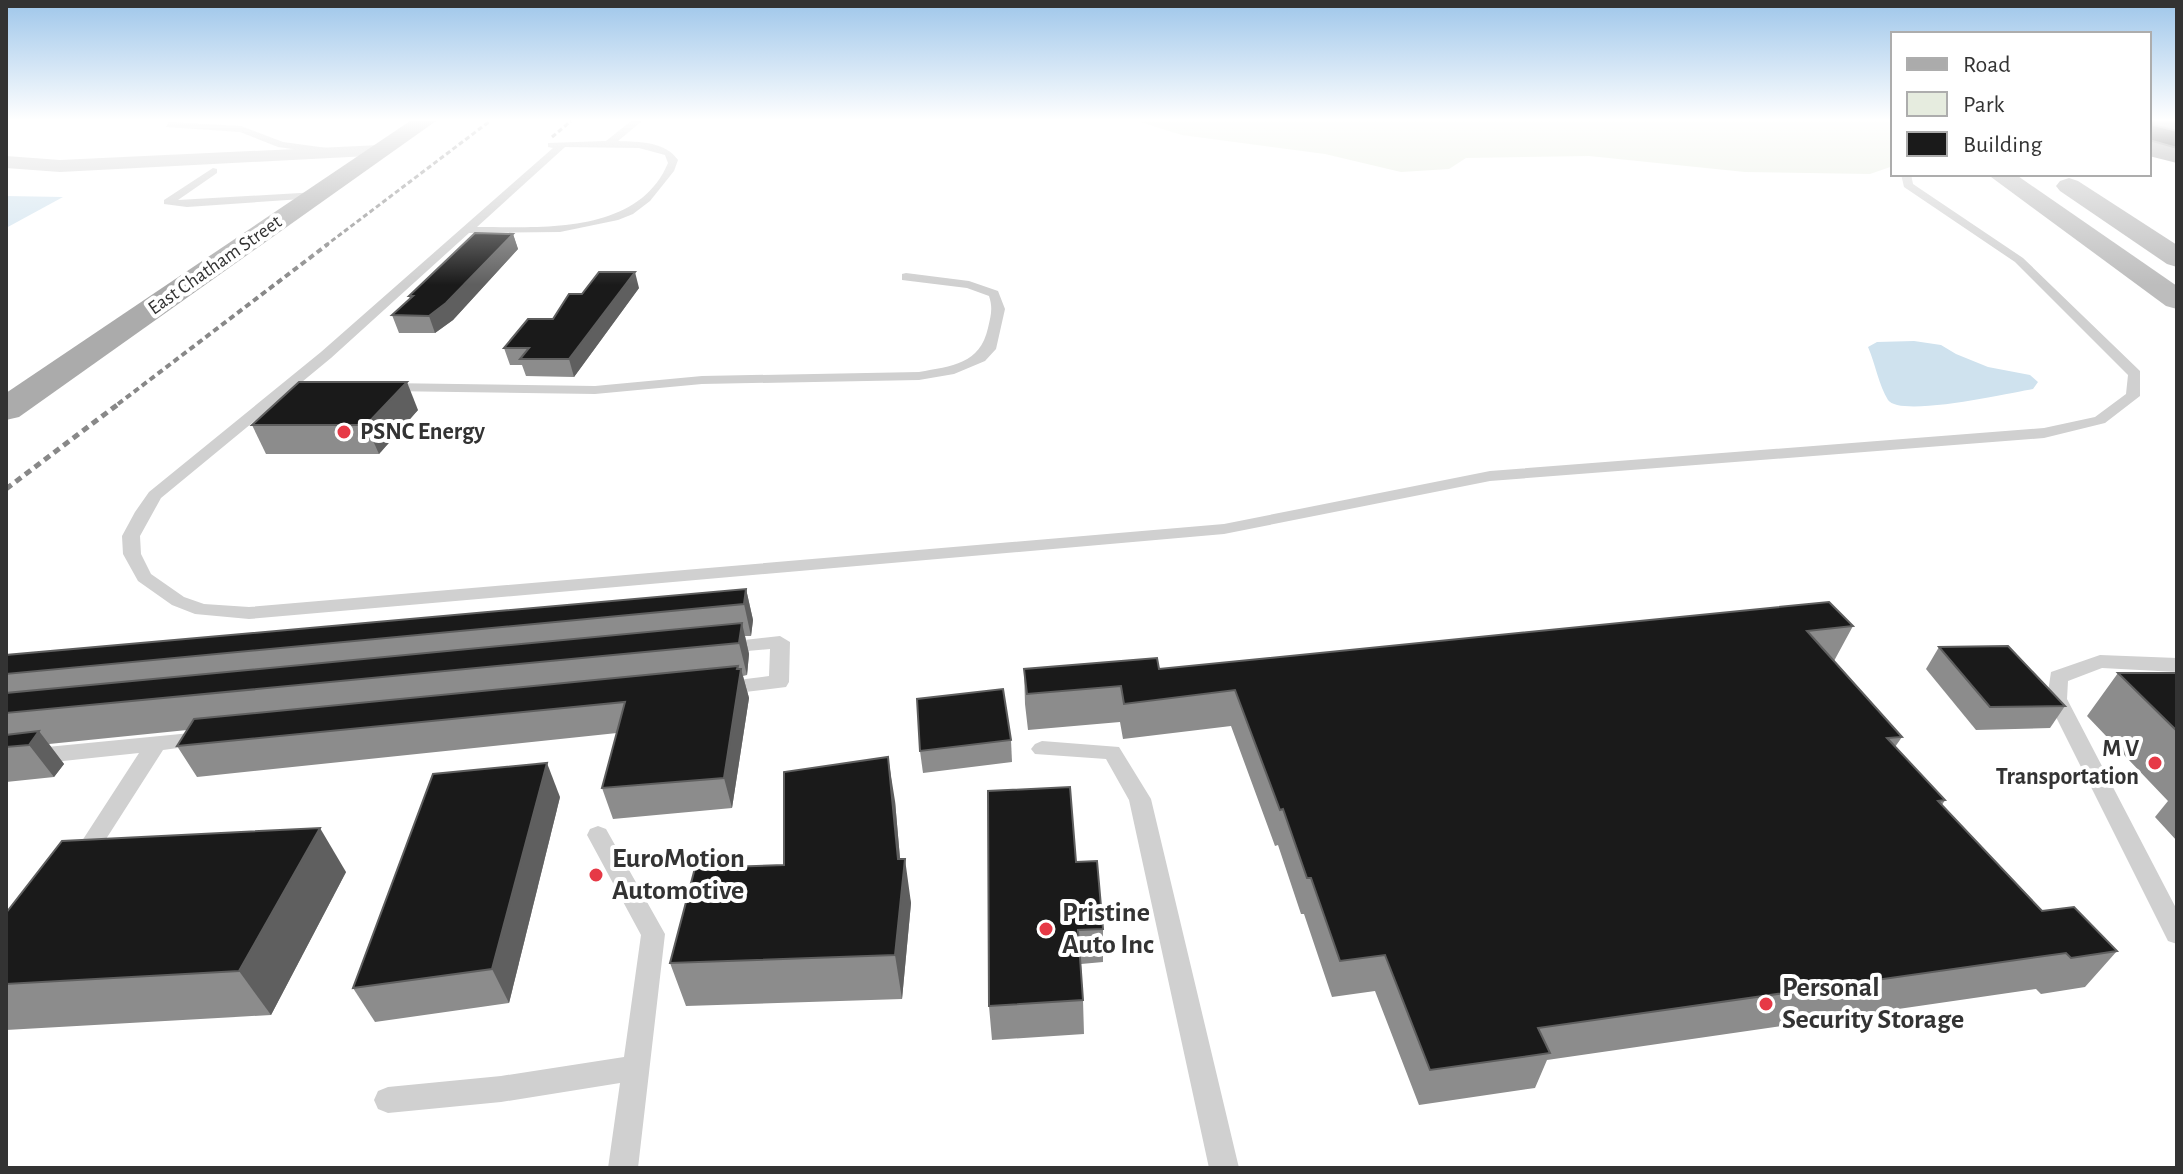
<svg xmlns="http://www.w3.org/2000/svg" width="2183" height="1174" font-family="'Alegreya Sans',sans-serif">
  <style>
    .green { fill: #e6ecdf }
    .water { fill: #cfe2ee }
    .lines { fill: none; stroke-linecap: round; stroke-linejoin: round }
    .lane { fill: #d0d0d0; fill-rule: evenodd }
    .street { fill: #d0d0d0; fill-rule: evenodd }
    .secondary { fill: #bdbdbd; fill-rule: evenodd }
    .primary { fill: #ababab; fill-rule: evenodd }
    .rail-far2 { stroke: #888; stroke-width: 3; stroke-dasharray: 5 3; stroke-linecap: butt }
    .rail-far1 { stroke: #888; stroke-width: 4; stroke-dasharray: 6 4; stroke-linecap: butt }
    .rail { stroke: #888; stroke-width: 5; stroke-dasharray: 7 5; stroke-linecap: butt }
    .wall { fill: #8c8c8c }
    .shaded-wall { fill: #5f5f5f }
    .building { fill: #1a1a1a; stroke: #5f5f5f; stroke-width: 2 }
    .poi-dot { fill: #e63946; stroke: #fff; stroke-width: 3 }
    .labels { text-anchor: middle; dominant-baseline: central; stroke-width: 8; stroke-linejoin: round; paint-order: stroke }
    .far-street-label { font-size: 20px; fill: #333; stroke: #fff }
    .poi-label { font-size: 24px; font-weight: bold; fill: #333; stroke: #fff; text-anchor: start }
    .near-poi-label { font-size: 28px; font-weight: bold; fill: #333; stroke: #fff; text-anchor: start }
  </style>
  <rect width="100%" height="100%" fill="#fff"/>
  <!-- green -->
  <path class="green" d="M1137,121H1888L1893,123V166L1870,174L1745,172L1589,156L1466,158L1449,169L1401,172L1325,154L1182,135Z"/>
  <!-- water -->
  <g class="water">
    <path d="M6,196L63,197L6,228Z"/>
    <path d="M1914,341L1941,345L1956,354L1988,367L2030,375L2038,382L2033,389C2010,393 1900,418 1888,400C1879,386 1875,363 1868,347L1877,342Z"/>
  </g>
  <g class="lines">
    <!-- lane -->
    <g class="lane">
      <path d="M631,121H642L618,141C639,142 665,141 678,160L674,171L650,201L633,214L618,220L560,232L469,233L331,358L161,498L140,536L141,554L151,574L184,597L204,604L249,607L1224,524L1490,471L2044,428L2095,417L2126,394L2128,375L2015,262L1904,187L1901,174H1911L1913,184L2023,258L2140,371V396L2105,423L2044,438L1490,481L1224,534L249,619L195,614L172,605L138,581L123,554L122,536L135,512L149,492L321,352L553,148L548,147V143L606,141ZM565,147L639,148L665,155L668,163C638,235 541,227 477,227Z"/>
      <path d="M169,122L241,126L283,142L327,148L334,154L329,157L321,153L278,147L240,132L166,127Z"/>
      <path d="M213,168L217,169V173L178,200L317,192L322,195L317,198L187,207L164,204V200Z"/>
      <path d="M906,273L969,281L998,291L1005,309L996,349L985,361L954,374L919,380L702,384L595,394L386,391L379,387L386,383L595,386L702,376L919,372C952,366 980,364 988,328C991,315 993,308 989,296L967,288L902,280V274Z"/>
      <path d="M780,636L790,642L789,682L786,687L720,695L713,693L710,688L713,683L769,676L770,649L725,653L715,647L718,643Z"/>
      <path d="M2100,655L2177,658V672L2102,668L2068,681L2067,699L2177,910V944L2168,941L2047,699L2051,672Z"/>
      <path d="M201,732L208,734L211,739L208,744L163,750L99,850L91,853L83,850L80,844L139,753L6,767V751Z"/>
      <path d="M1042,741L1119,747L1151,799L1239,1168H1209L1129,800L1106,759L1035,754L1031,749L1035,744Z"/>
      <path d="M598,826L606,829L665,934L638,1168H608L620,1083L501,1102L388,1113L378,1109L374,1100L378,1091L388,1087L501,1076L624,1057L641,935L587,835L590,829Z"/>
    </g>
    <!-- street -->
    <path class="street" d="M380,145L390,151L387,155L60,172L6,168V156L60,160Z"/>
    <!-- secondary -->
    <g class="secondary">
      <path d="M1987,174H2015L2177,286V309L2166,306Z"/>
      <path d="M2069,178L2078,181L2177,245V267L2167,264L2060,191L2056,186L2060,181Z"/>
    </g>
    <!-- primary -->
    <path class="primary" d="M410,121H436L19,417L6,420V393Z"/>
    <!-- rail-far2 -->
    <g class="rail-far2">
      <path d="M552,137L571,121"/>
      <path d="M325,246L490,121"/>
    </g>
    <!-- rail-far1 -->
    <path class="rail-far1" d="M118,404L328,244"/>
    <!-- rail -->
    <path class="rail" d="M6,489L121,402"/>
  </g>
  <!-- wall -->
  <g class="wall">
    <path d="M2149,121H2177V131L2154,124V125L2177,131V163L2149,156Z"/>
    <path d="M513,234L518,249L453,320L435,333H399L392,315L410,299L409,296Z"/>
    <path d="M639,288L574,377L526,376L522,365H510L504,348L553,319L582,294Z"/>
    <path d="M418,410L379,454H266L252,425Z"/>
    <path d="M746,589L753,620L751,636H745L749,654L747,675L743,676L749,698L732,808L613,819L602,788L617,733L197,777L177,746L187,730L49,744L64,764L54,777L6,782V655Z"/>
    <path d="M1853,626L1834,661L1902,737L1895,747L1945,800L1942,805L2042,911L2117,951L2085,987L2041,994L2036,989L1547,1060L1535,1088L1419,1105L1375,991L1332,997L1304,914H1301L1278,845L1275,846L1231,726L1123,739L1120,722L1028,730L1025,704L1024,669H1159Z"/>
    <path d="M1939,647L2065,706L2050,728L1976,730L1926,669Z"/>
    <path d="M2118,673H2177V841L2155,817L2168,801L2087,716Z"/>
    <path d="M1011,740L1012,762L923,773L920,751Z"/>
    <path d="M560,797L509,1003L375,1022L353,988Z"/>
    <path d="M895,801L900,859L911,903L902,999L686,1006L670,963L784,865Z"/>
    <path d="M1076,862L1103,929V962L1081,964L1083,1000L1084,1034L992,1040L989,1006Z"/>
    <path d="M346,872L271,1015L6,1030V913Z"/>
  </g>
  <!-- shaded-wall -->
  <g class="shaded-wall">
    <path d="M513,234L518,249L453,320L435,333L429,316Z"/>
    <path d="M635,272L639,288L574,377L569,359Z"/>
    <path d="M407,382L418,410L379,454L366,425Z"/>
    <path d="M746,589L753,620L751,636L744,604Z"/>
    <path d="M742,623L749,654L747,675L739,643Z"/>
    <path d="M738,666L740,677L741,669L749,698L732,808L724,778Z"/>
    <path d="M39,731L64,764L54,777L29,745Z"/>
    <path d="M888,757L895,801L902,881L905,859L911,903L902,999L895,955L898,859Z"/>
    <path d="M547,763L560,797L509,1003L492,969Z"/>
    <path d="M320,828L346,872L271,1015L239,971Z"/>
  </g>
  <!-- building -->
  <g class="building">
    <path d="M2149,121H2154V125L2177,131V148L2149,140Z"/>
    <path d="M475,233L513,234L446,303L429,316L392,315L413,296H409Z"/>
    <path d="M599,272H635L569,359H520L529,348H504L528,319H553L569,294H582Z"/>
    <path d="M299,382H407L366,425H252Z"/>
    <path d="M746,589L744,604L6,674V655Z"/>
    <path d="M1829,602L1853,626L1807,631L1902,737L1887,738L1945,800L1938,801L2042,911L2074,907L2117,951L2071,958L2066,953L1538,1028L1550,1053L1430,1070L1385,955L1340,961L1311,878H1307L1283,809L1280,810L1235,690L1124,704L1121,686L1027,694L1024,669L1157,658L1159,669Z"/>
    <path d="M742,623L739,643L6,713V693Z"/>
    <path d="M2008,646L2065,706L1990,707L1939,647Z"/>
    <path d="M738,666L737,669H741L724,778L602,788L625,702L177,746L194,719Z"/>
    <path d="M2118,673H2177V731Z"/>
    <path d="M1003,689L1011,740L920,751L917,699Z"/>
    <path d="M39,731L29,745L6,747V735Z"/>
    <path d="M888,757L898,859H905L895,955L670,963L695,868L784,865V772Z"/>
    <path d="M547,763L492,969L353,988L433,774Z"/>
    <path d="M1070,787L1076,862L1097,861L1103,929L1078,930L1083,1000L989,1006L988,791Z"/>
    <path d="M320,828L239,971L6,984V913L62,841Z"/>
  </g>
  <!-- sky -->
  <linearGradient id="sky" x2="0" y2="1"><stop stop-color="#9ec6ea"/><stop offset="0.42" stop-color="#fff"/><stop offset="1" stop-color="#fff" stop-opacity="0"/></linearGradient>
  <rect width="2183" height="285" fill="url(#sky)"/>
  <!-- markers -->
  <g class="poi-dot">
    <circle cx="344" cy="432" r="8"/>
    <circle cx="2155" cy="763" r="8"/>
    <circle cx="596" cy="875" r="8"/>
    <circle cx="1046" cy="929" r="8"/>
    <circle cx="1766" cy="1004" r="8"/>
  </g>
  <g class="labels">
    <!-- far-street labels -->
    <g class="far-street-label">
      <text transform="translate(215 265) rotate(-35)">East Chatham Street</text>
    </g>
    <!-- poi labels -->
    <g class="poi-label">
      <text x="360" y="432">PSNC Energy</text>
      <text x="2139" y="749" text-anchor="end">M V<tspan x="2139" dy="28">Transportation</tspan></text>
    </g>
    <!-- near-poi labels -->
    <g class="near-poi-label">
      <text x="612" y="859">EuroMotion<tspan x="612" dy="32">Automotive</tspan></text>
      <text x="1062" y="913">Pristine<tspan x="1062" dy="32">Auto Inc</tspan></text>
      <text x="1782" y="988">Personal<tspan x="1782" dy="32">Security Storage</tspan></text>
    </g>
  </g>
  <!-- border -->
  <rect width="2183" height="1174" fill="none" stroke="#333333" stroke-width="16"/>
  <!-- legend -->
  <rect x="1891" y="32" width="260" height="144" fill="#ffffff" stroke="#adadad" stroke-width="2"/>
  <rect x="1907" y="58" width="40" height="12" fill="#ababab" stroke="#adadad" stroke-width="2"/>
  <text x="1963" y="72" font-size="24" fill="#333333">Road</text>
  <rect x="1907" y="92" width="40" height="24" fill="#e6ecdf" stroke="#adadad" stroke-width="2"/>
  <text x="1963" y="112" font-size="24" fill="#333333">Park</text>
  <rect x="1907" y="132" width="40" height="24" fill="#1a1a1a" stroke="#adadad" stroke-width="2"/>
  <text x="1963" y="152" font-size="24" fill="#333333">Building</text>
</svg>
